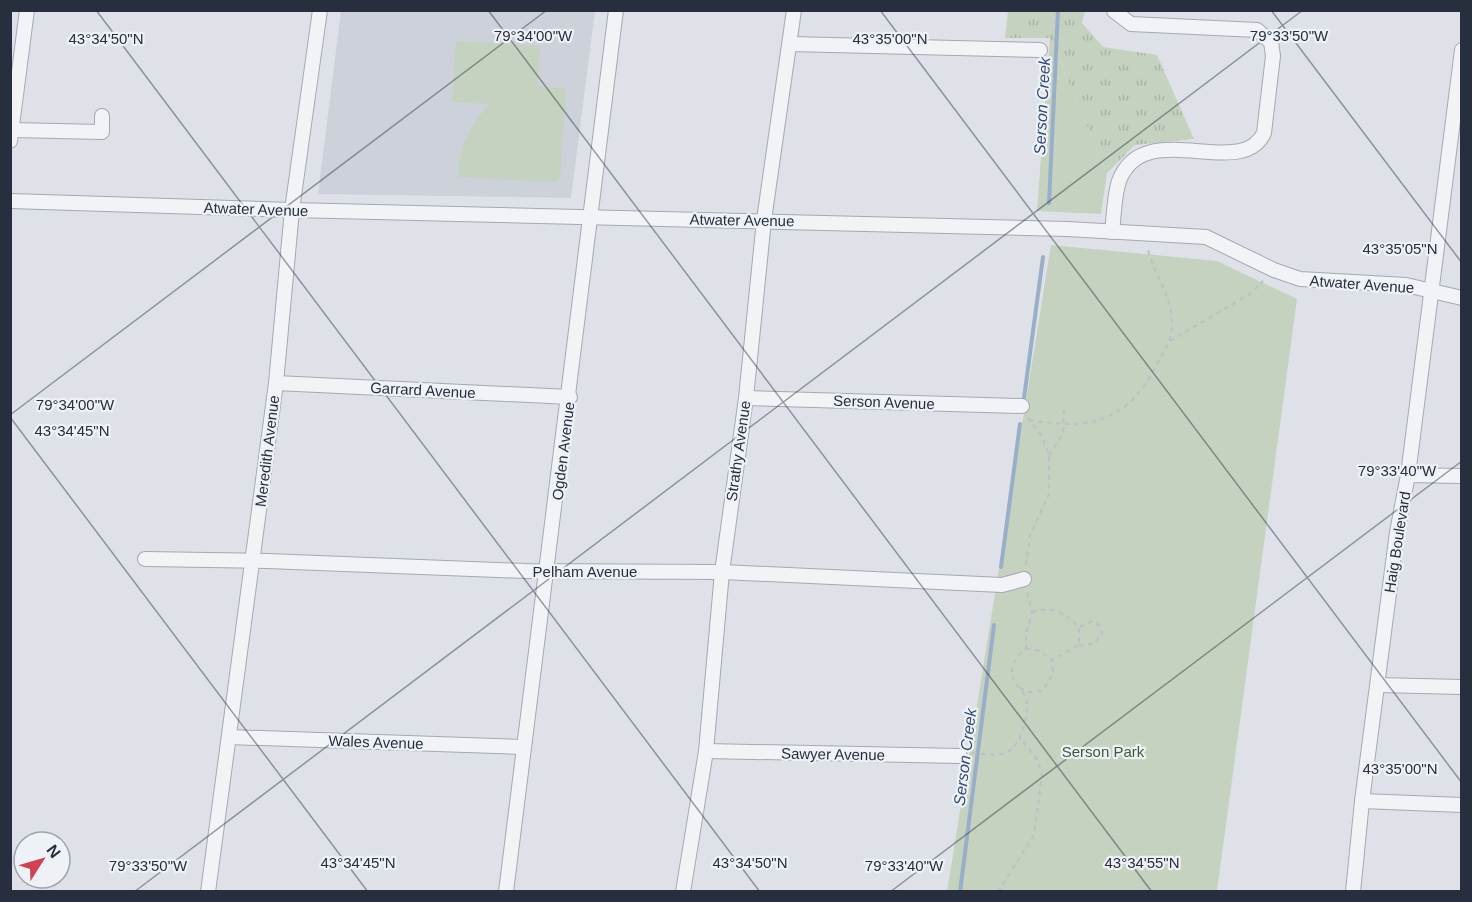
<svg xmlns="http://www.w3.org/2000/svg" width="1472" height="902" font-family="Helvetica,sans-serif">
  <style>
    .built { fill: #ccd1da }
    .grass { fill: url(#grass-tufts) }
    .green { fill: #c4d2bf }
    .lines { fill: none; stroke-linecap: round; stroke-linejoin: round }
    .stream { stroke: #99afc9; stroke-width: 4 }
    .minor-casing { stroke: #a3a9b2; stroke-width: 16 }
    .path { stroke: #bcc0c6; stroke-width: 2; stroke-dasharray: 4.5 4.5; stroke-linecap: butt }
    .minor { stroke: #f1f3f6; stroke-width: 14 }
    .ticks { fill: none; stroke: #272f3f; stroke-width: 1.5; stroke-opacity: 0.45 }
    .labels { text-anchor: middle; dominant-baseline: central; stroke-width: 4.5; stroke-linejoin: round; paint-order: stroke }
    .street-label { font-size: 15px; fill: #272f3f; stroke: #eef1f6 }
    .park-label { font-size: 15px; fill: #3b5b34; stroke: #eef1f6 }
    .water-label { font-size: 16px; font-style: italic; fill: #314d73; stroke: #eef1f6 }
    .ticks-label { font-size: 15px; text-anchor: middle; fill: #272f3f; stroke: #eef1f6; stroke-width: 4.5; stroke-linejoin: round; paint-order: stroke }
  </style>
  <defs>
    <pattern id="grass-tufts" width="24" height="20" patternUnits="userSpaceOnUse" patternTransform="scale(1.5)"><rect width="24" height="20" fill="#c4d2bf"/><path d="M3 7l-1-3M5 7V3M7 7l1-3M15 17l-1-3M17 17v-4M19 17l1-3" fill="none" stroke="#a8b5a5"/></pattern>
  </defs>
  <rect width="100%" height="100%" fill="#dee2e8"/>
  <!-- built -->
  <path class="built" d="M341,11H595L571,198L318,194Z"/>
  <!-- grass -->
  <path class="grass" d="M1008,11H1085L1082,23L1103,47L1157,55L1194,139L1135,145L1107,173L1050,38H1005Z"/>
  <!-- green -->
  <g class="green">
    <path d="M1050,38L1107,173L1101,214L1037,211Z"/>
    <path d="M456,41L540,46L538,86L566,89L560,178L556,182L458,177C461,143 467,130 489,104L452,102Z"/>
    <path d="M1051,245L1217,261L1297,299L1217,891L947,892Z"/>
  </g>
  <g class="lines">
    <!-- stream -->
    <g class="stream">
      <path d="M1049,203L1058,10"/>
      <path d="M1024,398L1043,257"/>
      <path d="M1001,567L1020,424"/>
      <path d="M960,892L994,625"/>
    </g>
    <defs>
      <g id="minor">
        <path d="M790,44L1040,50"/>
        <path d="M12,130L102,132V116"/>
        <path d="M10,141L27,10"/>
        <path d="M10,201L292,210L1068,229L1206,237L1274,270L1300,279L1406,285L1462,298"/>
        <path d="M1112,232C1114,216 1114,196 1119,181C1144,115 1241,182 1264,133L1273,56L1271,42L1257,30L1131,24L1114,11"/>
        <path d="M276,383L570,397"/>
        <path d="M746,398L1022,406"/>
        <path d="M1408,475L1462,476"/>
        <path d="M145,559L267,561L525,571L722,572L1002,585L1024,579"/>
        <path d="M1378,685L1462,687"/>
        <path d="M229,737L524,747"/>
        <path d="M706,751L960,756"/>
        <path d="M1362,801L1462,805"/>
        <path d="M208,892L276,383L292,210L320,10"/>
        <path d="M506,892L616,10"/>
        <path d="M683,892L706,751L722,572L746,398L764,220L794,10"/>
        <path d="M1353,892L1362,801L1397,532L1408,475L1462,50"/>
      </g>
    </defs>
    <!-- minor casing -->
    <use href="#minor" class="minor-casing"/>
    <!-- path -->
    <g class="path">
      <path d="M1170,341L1250,294L1263,281"/>
      <path d="M1029,420C1089,430 1126,423 1156,366C1164,352 1172,340 1172,324C1172,296 1155,276 1148,250"/>
      <path d="M1049,455L1063,434L1064,407"/>
      <path d="M1026,565L1030,535L1049,494V455L1041,435L1027,417"/>
      <path d="M1079,645L1093,644L1102,634L1100,626L1093,621L1079,627"/>
      <path d="M1026,648L1039,651L1052,660L1079,645V627C1064,612 1053,606 1032,612"/>
      <path d="M1020,688L1029,692L1041,691C1050,681 1055,674 1052,660"/>
      <path d="M972,753C1002,756 1014,759 1024,725C1026,716 1030,708 1026,698C1023,689 1011,683 1012,671C1013,660 1019,655 1026,648V634L1032,612L1027,592"/>
      <path d="M998,892L1034,835L1039,799L1042,773L1036,758L1020,738"/>
    </g>
    <!-- minor -->
    <use href="#minor" class="minor"/>
  </g>
  <!-- ticks -->
  <path class="ticks" d="M96,10L760,892M488,10L1152,892M880,10L1462,783M1271,10L1462,263M10,415L547,10M10,417L368,892M134,892L1303,10M890,892L1462,461"/>
  <g class="labels">
    <!-- street labels -->
    <g class="street-label">
      <text transform="translate(256 209) rotate(2)">Atwater Avenue</text>
      <text transform="translate(742 220) rotate(1)">Atwater Avenue</text>
      <text transform="translate(1362 284) rotate(4)">Atwater Avenue</text>
      <text transform="translate(423 390) rotate(3)">Garrard Avenue</text>
      <text transform="translate(884 402) rotate(2)">Serson Avenue</text>
      <text transform="translate(267 451) rotate(-83)">Meredith Avenue</text>
      <text transform="translate(563 451) rotate(-83)">Ogden Avenue</text>
      <text transform="translate(738 451) rotate(-82)">Strathy Avenue</text>
      <text transform="translate(1397 542) rotate(-81)">Haig Boulevard</text>
      <text x="585" y="571">Pelham Avenue</text>
      <text transform="translate(376 742) rotate(2)">Wales Avenue</text>
      <text transform="translate(833 754) rotate(1)">Sawyer Avenue</text>
    </g>
    <!-- park labels -->
    <g class="park-label">
      <text x="1103" y="751">Serson Park</text>
    </g>
    <!-- water labels -->
    <g class="water-label">
      <text transform="translate(1042 106) rotate(-87)">Serson Creek</text>
      <text transform="translate(965 757) rotate(-83)">Serson Creek</text>
    </g>
  </g>
  <g class="ticks-label">
    <text x="533" y="41">79°34'00"W</text>
    <text x="1289" y="41">79°33'50"W</text>
    <text x="106" y="44">43°34'50"N</text>
    <text x="890" y="44">43°35'00"N</text>
    <text x="1400" y="254">43°35'05"N</text>
    <text x="75" y="410">79°34'00"W</text>
    <text x="72" y="436">43°34'45"N</text>
    <text x="1397" y="476">79°33'40"W</text>
    <text x="1400" y="774">43°35'00"N</text>
    <text x="358" y="868">43°34'45"N</text>
    <text x="750" y="868">43°34'50"N</text>
    <text x="1142" y="868">43°34'55"N</text>
    <text x="148" y="871">79°33'50"W</text>
    <text x="904" y="871">79°33'40"W</text>
  </g>
  <!-- border -->
  <rect width="1472" height="902" fill="none" stroke="#272f3f" stroke-width="24"/>
  <!-- north arrow -->
  <g transform="translate(42 860) rotate(53)"><circle r="28" fill="#eef1f6" stroke="#9ea3ad" stroke-width="1.5"/>
  <path d="M0-4.5L10 22L0 15L-10 22Z" fill="#cf4153"/>
  <text y="-9" font-size="16" font-weight="bold" text-anchor="middle" fill="#272f3f">N</text>
  </g>
</svg>
